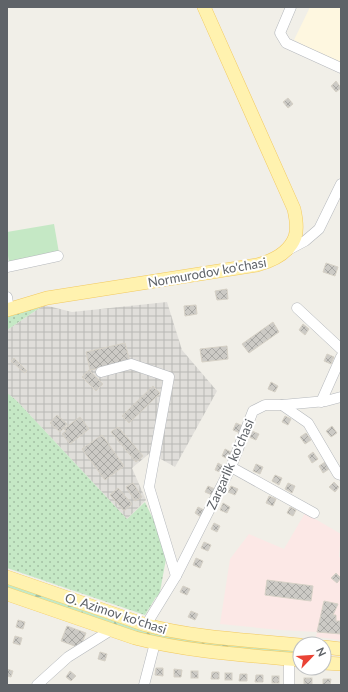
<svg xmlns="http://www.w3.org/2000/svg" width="348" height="692" font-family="Lato,sans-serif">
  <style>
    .commercial { fill: #fef7e0 }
    .industrial { fill: url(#industrial-grid) }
    .medical { fill: #fce8e6 }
    .grass { fill: url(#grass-dots) }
    .forest { fill: url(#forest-firs) }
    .green { fill: #c5e8c5 }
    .building { fill: url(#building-cross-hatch); stroke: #d6d1c6 }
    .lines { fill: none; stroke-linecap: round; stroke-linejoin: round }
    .minor-casing { stroke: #b5b8bc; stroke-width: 11 }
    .major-casing { stroke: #f2c960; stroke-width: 14 }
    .minor { stroke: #fff; stroke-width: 10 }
    .major { stroke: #fff2af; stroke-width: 13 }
    .labels { text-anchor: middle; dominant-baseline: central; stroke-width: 4; stroke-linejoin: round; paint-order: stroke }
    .street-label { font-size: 13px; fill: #5f6368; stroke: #fff }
  </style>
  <defs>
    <pattern id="industrial-grid" width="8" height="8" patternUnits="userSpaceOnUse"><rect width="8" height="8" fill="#e0deda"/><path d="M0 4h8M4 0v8" fill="none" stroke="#b9b8b5"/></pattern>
    <pattern id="grass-dots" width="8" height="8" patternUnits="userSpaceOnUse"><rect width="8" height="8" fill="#c5e8c5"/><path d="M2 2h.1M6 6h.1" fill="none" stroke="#a3c0a4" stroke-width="1.8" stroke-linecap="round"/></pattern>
    <pattern id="forest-firs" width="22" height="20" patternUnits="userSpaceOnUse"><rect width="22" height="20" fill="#c5e8c5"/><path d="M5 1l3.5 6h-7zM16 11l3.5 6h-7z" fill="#a3c0a4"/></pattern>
    <pattern id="building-cross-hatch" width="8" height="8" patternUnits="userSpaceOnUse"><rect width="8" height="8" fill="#cccac5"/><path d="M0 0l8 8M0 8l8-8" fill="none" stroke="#a9a8a4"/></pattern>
  </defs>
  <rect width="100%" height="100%" fill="#f1efe8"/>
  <!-- commercial -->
  <path class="commercial" d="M310,7H341V65L294,40Z"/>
  <!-- industrial -->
  <path class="industrial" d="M167,302L182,350L217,391L175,467L150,453L132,468L146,500L127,519L16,400L7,393V330L44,305L72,312Z"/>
  <!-- medical -->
  <path class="medical" d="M305,513L341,534L339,557L341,558V640L316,637L317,632L280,630L220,624L230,559L249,534L284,549Z"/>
  <!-- grass -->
  <g class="grass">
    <path d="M44,305L7,330V317Z"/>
    <path d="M7,393L16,400L127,519L145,502L155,523L166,559L159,597H156L145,615L7,568Z"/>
  </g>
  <!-- forest -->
  <path class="forest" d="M7,581L115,620L300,648V655L170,641L113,626L7,588Z"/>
  <!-- green -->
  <path class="green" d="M54,224L59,253L9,262L7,250V232Z"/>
  <!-- building -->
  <g class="building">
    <path d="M336,81L341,88L336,92L331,86Z"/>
    <path d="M288,98L293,104L288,108L283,102Z"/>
    <path d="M326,263L338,267L335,276L323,272Z"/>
    <path d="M227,289L228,299L217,300L215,291Z"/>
    <path d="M196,305L197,314L185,316L184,306Z"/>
    <path d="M273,322L279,332L249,353L242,344Z"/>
    <path d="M303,324L309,329L305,335L299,330Z"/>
    <path d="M125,343L130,362L90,370L86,352Z"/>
    <path d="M227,346L228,359L202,362L200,349Z"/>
    <path d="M327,354L334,357L331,364L324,361Z"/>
    <path d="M14,358L27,371L25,373L11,361Z"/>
    <path d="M89,370L103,384L96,391L82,377Z"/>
    <path d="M271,382L278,386L275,392L268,389Z"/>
    <path d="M153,386L160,393L129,423L122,416Z"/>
    <path d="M57,415L67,424L60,432L50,423Z"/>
    <path d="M285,416L291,419L288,425L282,422Z"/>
    <path d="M80,417L89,429L70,444L62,434L66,431L64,429Z"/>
    <path d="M236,423L243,426L240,433L233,430Z"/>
    <path d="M332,426L337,433L331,437L326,431Z"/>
    <path d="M118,427L143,456L136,462L111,432Z"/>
    <path d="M252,431L259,434L256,440L249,437Z"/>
    <path d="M306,433L311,440L305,444L300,437Z"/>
    <path d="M102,435L124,466L105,480L82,449Z"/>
    <path d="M225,449L231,452L228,459L222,456Z"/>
    <path d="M313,452L318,459L312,463L308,456Z"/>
    <path d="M325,462L329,469L323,473L319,466Z"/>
    <path d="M218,463L225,467L222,473L215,470Z"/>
    <path d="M256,464L263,467L260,474L253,471Z"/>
    <path d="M275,475L282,478L279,485L272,481Z"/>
    <path d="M334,482L339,487L335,492L329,487Z"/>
    <path d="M133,483L142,497L135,501L126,487Z"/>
    <path d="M288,483L295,486L292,493L285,489Z"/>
    <path d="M208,486L215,489L212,495L205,492Z"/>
    <path d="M231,486L238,489L235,495L228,492Z"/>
    <path d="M118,488L132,504L124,511L110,495Z"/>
    <path d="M269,496L276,499L273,506L266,503Z"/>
    <path d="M223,503L230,507L227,513L220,510Z"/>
    <path d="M198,507L204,510L201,517L195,513Z"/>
    <path d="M290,507L296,510L293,516L287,513Z"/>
    <path d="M214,523L220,526L217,532L211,529Z"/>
    <path d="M204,542L211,545L208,551L201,548Z"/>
    <path d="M196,558L203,561L200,568L193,565Z"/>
    <path d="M336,573L341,578L337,583L331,578Z"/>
    <path d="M267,580L313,586L311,601L265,595Z"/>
    <path d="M183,586L190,589L187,595L180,592Z"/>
    <path d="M324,601L338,604L333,615H336V621H341V634L317,632Z"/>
    <path d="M191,611L198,614L195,620L188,617Z"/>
    <path d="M18,620L25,622L23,629L16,627Z"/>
    <path d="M67,626L86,633L80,648L61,641Z"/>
    <path d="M15,636L22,638L20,645L13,643Z"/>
    <path d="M100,652L107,654L105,661L98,659Z"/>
    <path d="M156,668H163V676L155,675Z"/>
    <path d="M7,669L13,671L11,677L7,676Z"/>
    <path d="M174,669L182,670L181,677H174Z"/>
    <path d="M70,671L76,676L71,681L66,677Z"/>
    <rect x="191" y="671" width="7" height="7"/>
    <path d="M212,672H219V679H211Z"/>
    <rect x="225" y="673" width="7" height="7"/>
    <path d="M240,674H247V681H239Z"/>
    <path d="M256,675H263V682H255Z"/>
    <rect x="272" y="676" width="7" height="7"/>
    <rect x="304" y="678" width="8" height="7"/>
    <path d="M323,679H331L330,685H323Z"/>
  </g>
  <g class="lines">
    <defs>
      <g id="minor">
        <path d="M291,7L280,33L286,43L341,68"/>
        <path d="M288,250L305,241L319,229L341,184"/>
        <path d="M7,267L58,256"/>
        <path d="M7,297L9,309"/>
        <path d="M297,308L341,349"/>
        <path d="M101,372L131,364L169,377L149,487L176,576"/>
        <path d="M321,402L341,357"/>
        <path d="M282,405L326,401L341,397"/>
        <path d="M231,467L314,513"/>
        <path d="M146,625L176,576L231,467L253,411L265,405H282L308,423L338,474L341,475"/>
        <path d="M37,685L68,657L111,630"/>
        <path d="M144,685L155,643"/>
        <path d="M289,685V659"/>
      </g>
      <g id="major">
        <path d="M7,310L47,298L257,265C272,261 289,253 295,237C298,228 296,218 294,209L204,7"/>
        <path d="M7,577L146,625C196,638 249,640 300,645"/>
        <path d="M7,594L135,638C189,652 245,655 300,660"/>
        <path d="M324,647L341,649"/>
        <path d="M324,663L341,664"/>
      </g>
    </defs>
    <!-- minor casing -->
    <use href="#minor" class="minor-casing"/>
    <!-- major casing -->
    <use href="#major" class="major-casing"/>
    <!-- minor -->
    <use href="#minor" class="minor"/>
    <!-- major -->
    <use href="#major" class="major"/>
  </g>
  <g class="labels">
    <!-- street labels -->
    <g class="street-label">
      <text transform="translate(207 272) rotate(-10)">Normurodov ko'chasi</text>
      <text transform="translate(230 464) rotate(-66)">Zargarlik ko'chasi</text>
      <text transform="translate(116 613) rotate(18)">O. Azimov ko'chasi</text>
    </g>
  </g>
  <!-- border -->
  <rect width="348" height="692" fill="none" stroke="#5f6368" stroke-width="16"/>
  <!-- north arrow -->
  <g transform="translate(312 656) rotate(65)"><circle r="19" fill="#ffffff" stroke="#bfc1c3"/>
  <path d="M0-3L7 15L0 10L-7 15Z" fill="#ea4335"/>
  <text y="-6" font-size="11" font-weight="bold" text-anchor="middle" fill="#5f6368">N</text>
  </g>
</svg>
